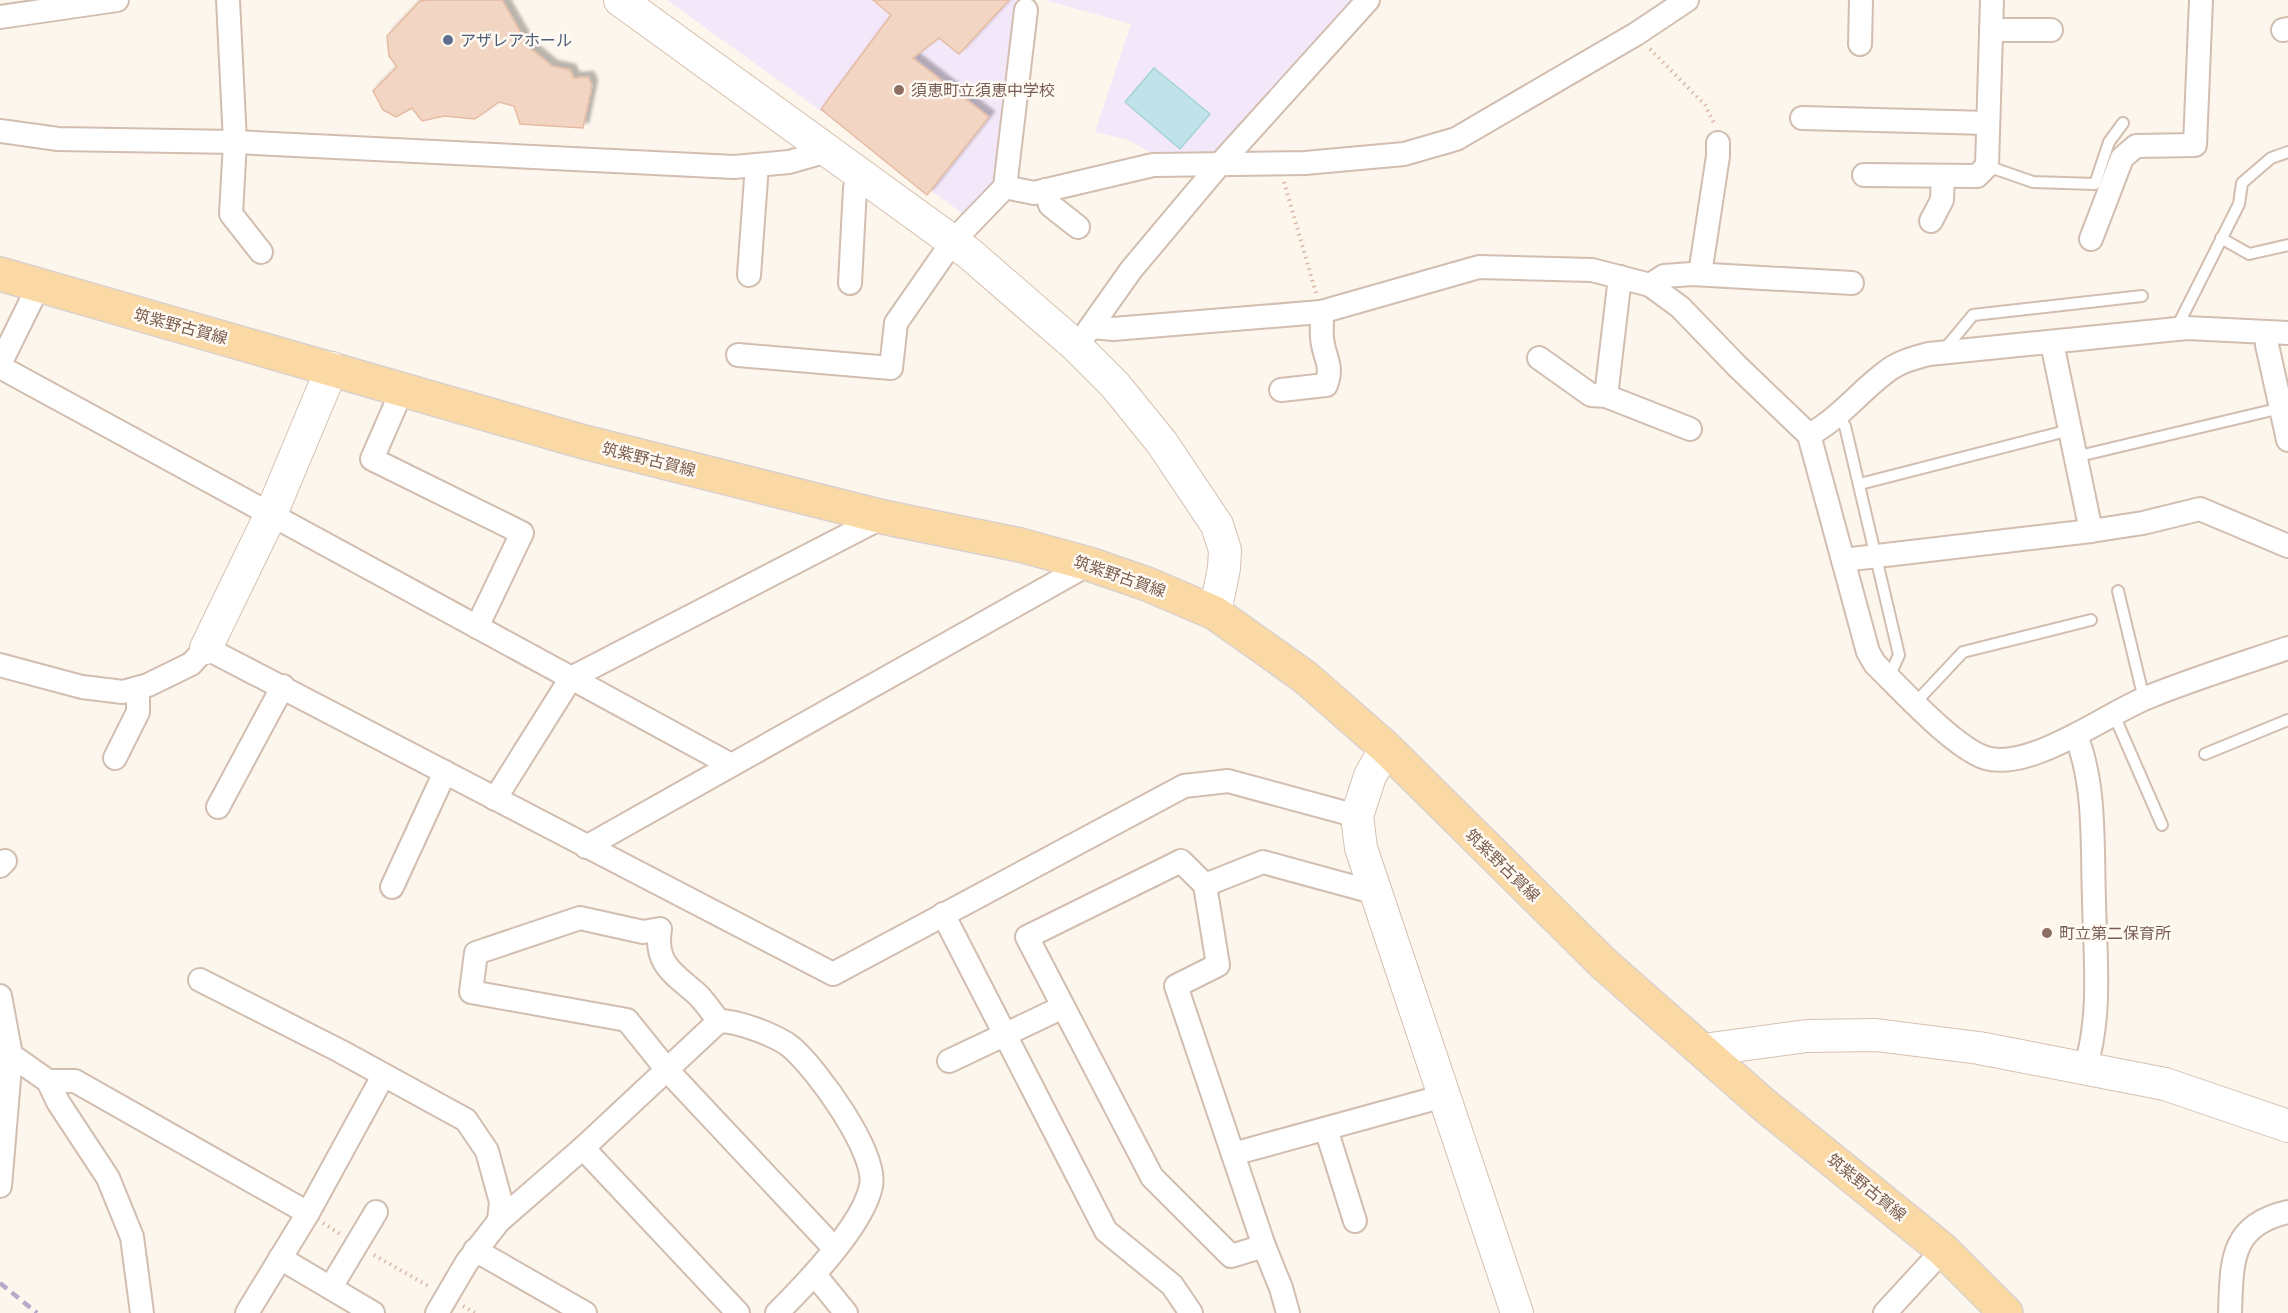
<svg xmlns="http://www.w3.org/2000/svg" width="2288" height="1313" font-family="'Open Sans','Noto Sans JP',sans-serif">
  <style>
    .education { fill: #f3e8fa }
    .water { fill: #bfe3e8; stroke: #a5d3da; stroke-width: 1.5 }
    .building { fill: #f3d5c3; stroke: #e6bba3; stroke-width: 1.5; filter: url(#shadow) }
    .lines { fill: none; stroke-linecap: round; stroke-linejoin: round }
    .lane-casing { stroke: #d1beb0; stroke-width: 14 }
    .street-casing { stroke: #d1beb0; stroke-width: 26 }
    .secondary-casing { stroke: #d6c0b0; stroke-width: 34 }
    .primary-casing { stroke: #dad1cd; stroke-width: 36 }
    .path { stroke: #d9b8a5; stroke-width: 4; stroke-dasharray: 1.5 4.5; stroke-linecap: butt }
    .lane { stroke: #fff; stroke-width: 10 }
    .street { stroke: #fff; stroke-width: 22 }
    .secondary { stroke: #fff; stroke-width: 32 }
    .primary { stroke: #fbd9a5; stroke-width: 33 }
    .rail { stroke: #b9a8c9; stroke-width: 4.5; stroke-dasharray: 9 6; stroke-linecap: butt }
    .service-dot { fill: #5c6f8a; stroke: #fffaf3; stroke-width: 2 }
    .education-dot { fill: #8d6e63; stroke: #fffaf3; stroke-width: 2 }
    .labels { text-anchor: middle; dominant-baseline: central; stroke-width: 5; stroke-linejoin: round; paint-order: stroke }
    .service-label { font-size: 16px; fill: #4e5e75; stroke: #fffaf3; text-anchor: start }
    .education-label { font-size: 16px; fill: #785e54; stroke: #fffaf3; text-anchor: start }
    .street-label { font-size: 16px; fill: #7a5c4d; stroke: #fffaf3 }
  </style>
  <defs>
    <filter id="shadow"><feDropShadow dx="5.5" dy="-5.5" stdDeviation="1.5" flood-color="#0004"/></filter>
  </defs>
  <rect width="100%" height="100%" fill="#fdf6ec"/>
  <!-- education -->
  <g class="education">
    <path d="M667,0H1020L994,180L969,218Z"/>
    <path d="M1044,0H1357L1214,158L1164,160L1128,140L1095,132L1131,24Z"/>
  </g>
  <!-- water -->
  <path class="water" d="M1154,68L1210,114L1180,149L1125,102Z"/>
  <!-- building -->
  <g class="building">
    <path d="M428,0H502L529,47L552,66L570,70L574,78L588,77L592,85L583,128L520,124L514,106L499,102L475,119L444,116L422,121L412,108L396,117L383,110L373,91L397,67L389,56L387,36L420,1Z"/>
    <path d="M873,0H1009L959,54L939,38L913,58L989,117L927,195L821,109L891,15Z"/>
  </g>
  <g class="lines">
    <defs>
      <g id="lane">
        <path d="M1987,166L2033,182L2095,184L2109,142L2123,123"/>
        <path d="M2221,238L2249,254L2288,245"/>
        <path d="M2176,329L2239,204L2242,183L2271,158L2288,152"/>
        <path d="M1944,350L1973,315L2142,296"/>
        <path d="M1838,417L1845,426L1899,655L1889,677"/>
        <path d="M2075,457L2281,408"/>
        <path d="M1860,484L2070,430"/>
        <path d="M2118,591L2144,699"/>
        <path d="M1916,702L1963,652L2091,620"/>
        <path d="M2114,715L2162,825"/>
        <path d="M2205,754L2288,720"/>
      </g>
      <g id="street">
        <path d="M228,0L235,142L231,214L261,252"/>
        <path d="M0,17L117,0"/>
        <path d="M1991,30H2051"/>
        <path d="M2283,30L2288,29"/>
        <path d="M1860,44L1861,0"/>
        <path d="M1802,118L1988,123"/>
        <path d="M0,131L58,139L235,142L734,167L789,162L828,151"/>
        <path d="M1864,175L1977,176L1987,166L1992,0"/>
        <path d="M1005,187L1034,193L1153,165L1305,163L1404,154L1456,139L1636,34L1687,0"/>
        <path d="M1046,190L1050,205L1078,227"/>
        <path d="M1931,221L1942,200L1943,176"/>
        <path d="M2091,239L2122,158L2136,146L2195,145L2201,0"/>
        <path d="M1700,274L1718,156V143"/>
        <path d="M749,275L757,165"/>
        <path d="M1620,277L1606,396L1690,429"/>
        <path d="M850,283L855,188L863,176"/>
        <path d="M1650,285L1664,276L1692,274L1852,283"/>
        <path d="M1093,327L1113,329L1321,312L1479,267L1592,270L1650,285L1680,307L1737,366L1809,435L1868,652L1875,664C1901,689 1954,748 1986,758C2030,771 2105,715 2146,698C2192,679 2241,664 2288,648"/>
        <path d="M2268,333L2267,345L2288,440"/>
        <path d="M1085,335L1131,270L1219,165L1368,0"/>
        <path d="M2052,343L2091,531"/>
        <path d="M738,355L891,368L896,323L953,241L1005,187L1026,10"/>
        <path d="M1539,358L1591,395L1606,396"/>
        <path d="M0,364L38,287"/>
        <path d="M0,367L731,765"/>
        <path d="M403,388L372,459L522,533L477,627"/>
        <path d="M1281,390L1326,385C1334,364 1323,357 1322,337C1321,328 1323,321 1321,312"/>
        <path d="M1809,435C1840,418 1859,392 1886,372C1898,362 1914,358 1929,354L2187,328L2288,333"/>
        <path d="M1843,560L2091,531L2143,523L2200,509L2288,546"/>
        <path d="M0,665L82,687L123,692L148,685L191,664L206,648L833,974L1184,786L1228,781L1357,816"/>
        <path d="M2076,736C2096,785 2092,847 2094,900C2095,955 2102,1015 2085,1069"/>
        <path d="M115,758L138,712V688"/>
        <path d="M495,799L571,678L883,517"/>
        <path d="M218,807L283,686"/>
        <path d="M586,847L1089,564"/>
        <path d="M0,866L5,861"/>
        <path d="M1205,885L1218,965L1176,986L1264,1246"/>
        <path d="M392,887L445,772"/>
        <path d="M943,914L1106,1231L1172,1285L1191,1313"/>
        <path d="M200,980L340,1051L466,1120L487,1151L501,1202L499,1221"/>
        <path d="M0,996L11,1055L48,1081L58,1102L108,1178L132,1237L142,1313"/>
        <path d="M719,1021C712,1013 706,1003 698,995C675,974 654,965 660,929L643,932L580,918L476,953L471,992L627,1020L668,1071L835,1249"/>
        <path d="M949,1061L1063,1007"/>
        <path d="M48,1081H75L308,1213"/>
        <path d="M1326,1129L1355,1221"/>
        <path d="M583,1148L738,1313"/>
        <path d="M1233,1154L1444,1096"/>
        <path d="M0,1186L11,1055"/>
        <path d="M475,1250L585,1313"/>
        <path d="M280,1258L373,1313"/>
        <path d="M815,1275L846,1313"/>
        <path d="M331,1287L376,1212"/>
        <path d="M247,1313L308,1213L383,1076"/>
        <path d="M437,1313L467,1262L499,1221L583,1148L719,1021C738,1021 776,1035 791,1047C816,1068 878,1153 871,1186C863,1226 805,1285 777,1313"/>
        <path d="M1288,1313L1281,1288L1264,1246L1231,1256L1152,1177L1027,937L1181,861L1205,885L1263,862L1369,891"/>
        <path d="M1885,1313L1943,1250"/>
        <path d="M2230,1313C2232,1263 2229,1225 2288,1212"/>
      </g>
      <g id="secondary">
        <path d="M620,0L970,254L1076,346L1115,385L1162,443L1217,525L1225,550L1224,568L1215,613"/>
        <path d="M206,648L271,514L332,368"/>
        <path d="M1386,748L1370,776L1357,816L1361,848L1517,1313"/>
        <path d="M1703,1050L1807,1036L1876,1035L1979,1048L2165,1084L2288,1126"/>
      </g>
      <path id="primary" d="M0,274L584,442L883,517L1020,545L1089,564L1147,584L1215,613L1305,677L1386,748L1603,963L1763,1104L1943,1250L2006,1313"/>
    </defs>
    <!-- lane casing -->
    <use href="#lane" class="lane-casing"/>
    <!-- street casing -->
    <use href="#street" class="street-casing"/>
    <!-- secondary casing -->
    <use href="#secondary" class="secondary-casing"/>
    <!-- primary casing -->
    <use href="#primary" class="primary-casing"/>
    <!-- path -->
    <g class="path">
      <path d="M1650,49L1705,105L1715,125"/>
      <path d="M1284,182L1316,293"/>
      <path d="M323,1223L340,1234"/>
      <path d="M374,1255L430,1287"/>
      <path d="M463,1306L475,1313"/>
    </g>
    <!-- lane -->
    <use href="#lane" class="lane"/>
    <!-- street -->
    <use href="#street" class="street"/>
    <!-- secondary -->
    <use href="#secondary" class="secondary"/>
    <!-- primary -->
    <use href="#primary" class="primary"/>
    <!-- rail -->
    <path class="rail" d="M0,1283L37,1313"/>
  </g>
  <!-- markers -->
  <circle class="service-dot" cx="448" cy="40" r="6"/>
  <g class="education-dot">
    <circle cx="899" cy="90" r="6"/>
    <circle cx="2047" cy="933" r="6"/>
  </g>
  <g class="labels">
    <!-- service labels -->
    <g class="service-label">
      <text x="460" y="40">アザレアホール</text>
    </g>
    <!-- education labels -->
    <g class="education-label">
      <text x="911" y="90">須恵町立須恵中学校</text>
      <text x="2059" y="933">町立第二保育所</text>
    </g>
    <!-- street labels -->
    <g class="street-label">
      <text transform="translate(181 326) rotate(15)">筑紫野古賀線</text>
      <text transform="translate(649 459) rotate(14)">筑紫野古賀線</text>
      <text transform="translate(1120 576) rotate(19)">筑紫野古賀線</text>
      <text transform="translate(1503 865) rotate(44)">筑紫野古賀線</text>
      <text transform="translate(1867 1187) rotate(39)">筑紫野古賀線</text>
    </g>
  </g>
</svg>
